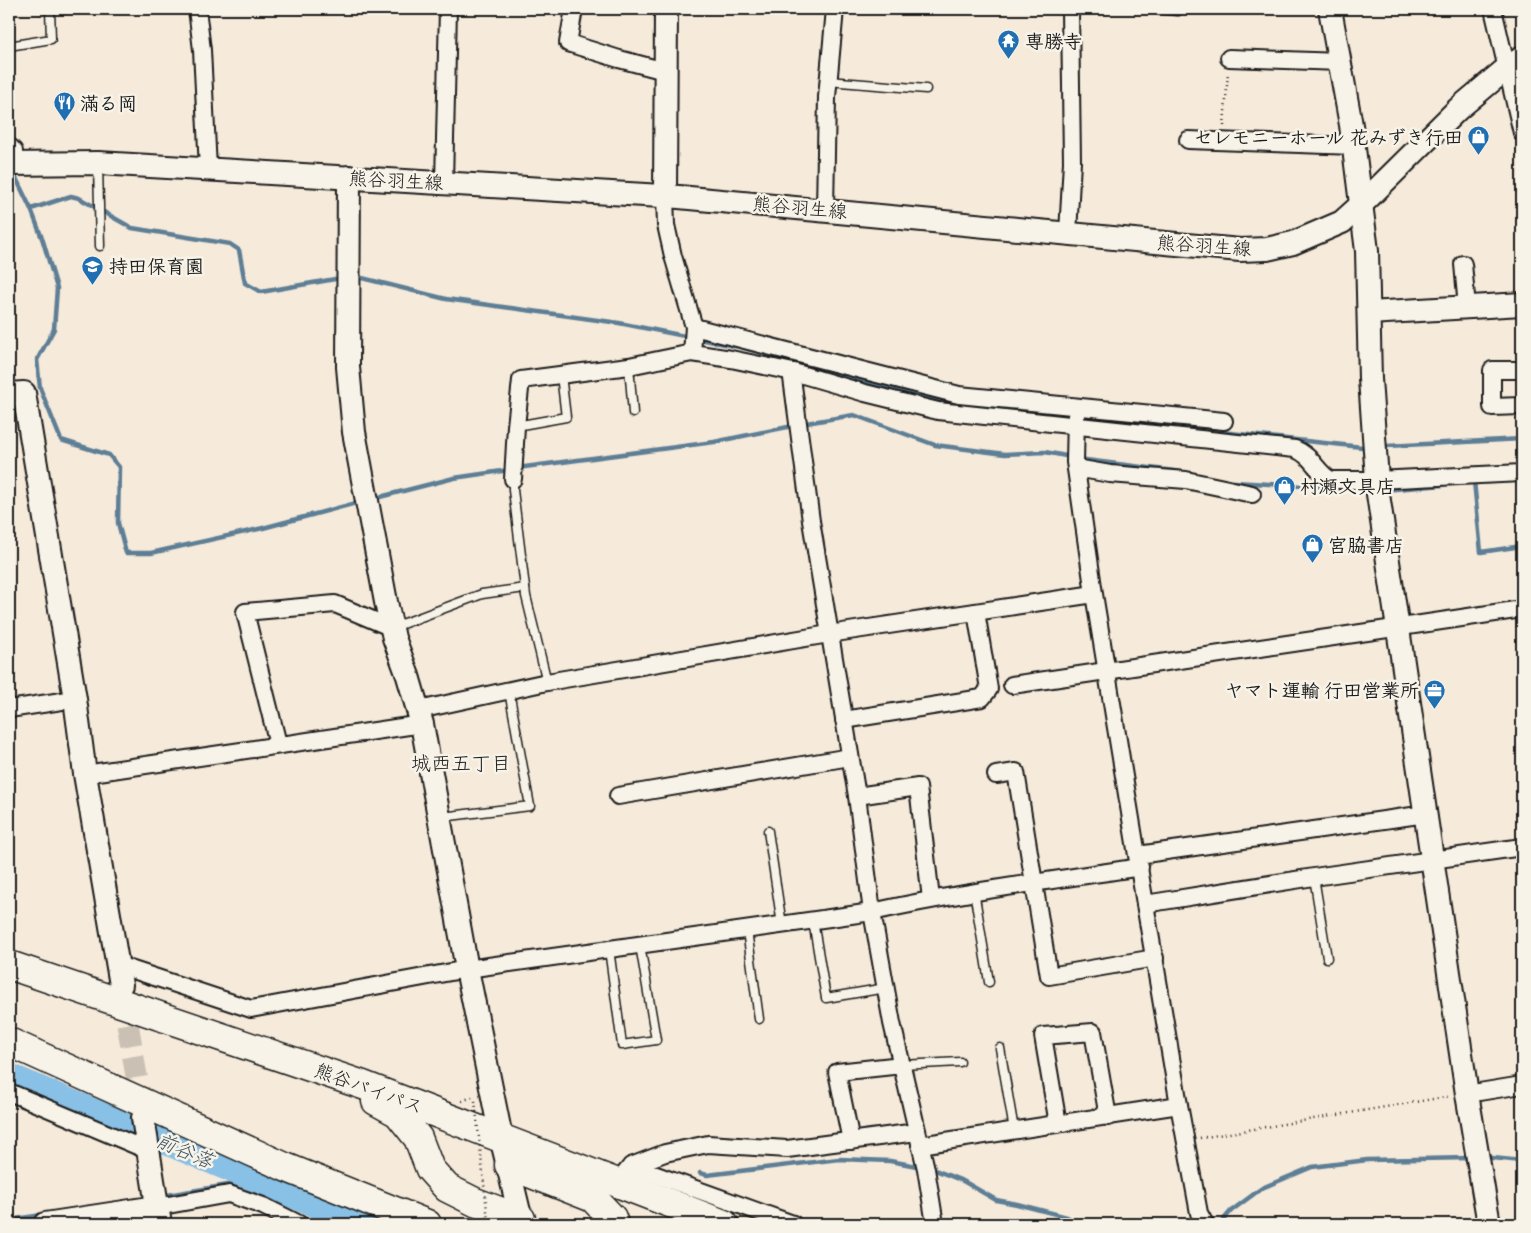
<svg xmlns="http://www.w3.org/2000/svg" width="1531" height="1233" font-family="'Patrick Hand','Klee One',sans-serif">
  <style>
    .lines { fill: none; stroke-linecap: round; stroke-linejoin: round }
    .stream { stroke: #5d7e95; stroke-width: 4.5 }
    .river { stroke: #88c0e6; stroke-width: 26 }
    .secondary-tunnel { stroke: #cac1b4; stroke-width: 22; stroke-dasharray: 22 11; stroke-linecap: butt }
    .lane-casing { stroke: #1c1c1c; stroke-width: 11 }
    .street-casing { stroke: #1c1c1c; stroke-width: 20 }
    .secondary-casing { stroke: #1c1c1c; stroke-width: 26 }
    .highway-casing { stroke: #1c1c1c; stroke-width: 31 }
    .path { stroke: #1c1c1c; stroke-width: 2.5; stroke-dasharray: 1 4; stroke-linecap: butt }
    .lane { stroke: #f7f3e8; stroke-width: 8 }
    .street { stroke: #f7f3e8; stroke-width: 16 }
    .secondary { stroke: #f7f3e8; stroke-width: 22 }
    .highway { stroke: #f7f3e8; stroke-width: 28 }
    .path-bridge { stroke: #1c1c1c; stroke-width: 2.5; stroke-dasharray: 1 4; stroke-linecap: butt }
    .labels { text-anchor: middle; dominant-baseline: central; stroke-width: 5; stroke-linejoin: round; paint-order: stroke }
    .poi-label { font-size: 19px; font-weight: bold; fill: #1c1c1c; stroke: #f7f3e8; text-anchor: start }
    .street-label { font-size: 19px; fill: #1c1c1c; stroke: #f7f3e8 }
    .neighbourhood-label { font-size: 20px; fill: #1c1c1c; stroke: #f7f3e8 }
    .water-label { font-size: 20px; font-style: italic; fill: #425563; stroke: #f7f3e8 }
  </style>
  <rect width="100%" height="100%" fill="#f6eada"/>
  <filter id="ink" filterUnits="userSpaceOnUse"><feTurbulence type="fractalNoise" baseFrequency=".02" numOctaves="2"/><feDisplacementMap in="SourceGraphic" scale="10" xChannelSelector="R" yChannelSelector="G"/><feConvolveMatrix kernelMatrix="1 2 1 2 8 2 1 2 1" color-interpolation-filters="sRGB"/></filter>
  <g filter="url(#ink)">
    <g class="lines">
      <!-- stream -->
      <g class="stream">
        <path d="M13,172L31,209L43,241L57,288L54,329L37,360L40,388L61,440L109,455L119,467L118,523L126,553H151L263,528L360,502"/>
        <path d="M31,209L71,196L79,198L132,228L230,244L239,250L245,283L261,292L335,279"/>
        <path d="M354,276L446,299L619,323L740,347L938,401L1072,416"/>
        <path d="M1079,417L1362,447"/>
        <path d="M1387,446L1522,439"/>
        <path d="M1078,459L1182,472"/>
        <path d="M517,468L714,442L812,422L854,415L935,445L1005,454L1045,452L1071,457"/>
        <path d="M1234,482L1371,490"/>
        <path d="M1471,482L1474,481L1481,552L1522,546"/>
        <path d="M1384,490L1443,485"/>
        <path d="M372,499L454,478L509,470"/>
        <path d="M1483,1157L1522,1161"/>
        <path d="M930,1168L963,1181L996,1200L1017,1204L1067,1217L1080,1224"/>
        <path d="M700,1173L707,1175L839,1159L890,1161L922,1167"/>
        <path d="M161,1196L258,1180"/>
        <path d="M9,1220L42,1215"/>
        <path d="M1220,1224L1231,1211L1262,1188L1312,1167L1367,1160L1470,1158"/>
      </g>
      <!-- river -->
      <path class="river" d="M9,1076L361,1224"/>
      <!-- secondary-tunnel -->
      <path class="secondary-tunnel" d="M122,991L143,1114"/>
      <defs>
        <g id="lane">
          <path d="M1157,9L1178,11V9"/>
          <path d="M9,46L51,39L50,9"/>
          <path d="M828,81L926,89"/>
          <path d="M98,165L100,246"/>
          <path d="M629,366L633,413"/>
          <path d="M516,426L566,417L561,375"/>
          <path d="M513,479V490L526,596L547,682"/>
          <path d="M394,627L482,594L525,588"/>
          <path d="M442,817L530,806L509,691"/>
          <path d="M768,831L782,925"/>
          <path d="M1314,877L1327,958"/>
          <path d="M974,891L989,982"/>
          <path d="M813,921L826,998L886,988"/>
          <path d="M747,930L759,1019"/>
          <path d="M609,949L622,1045L656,1040L640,945"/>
          <path d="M1000,1048L1014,1130"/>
          <path d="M902,1065L960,1062"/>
        </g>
        <g id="street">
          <path d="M197,9L202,50L208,169"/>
          <path d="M574,9L568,43L619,59L665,71"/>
          <path d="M1493,9L1522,133"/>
          <path d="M1229,58L1340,62"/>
          <path d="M1188,140L1354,146"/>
          <path d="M9,146L14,151V163"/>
          <path d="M444,182L448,9"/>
          <path d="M665,196L666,225L673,256L694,327L692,353L731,359L793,372L865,393L938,411L1295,449C1313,456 1317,473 1331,480H1376L1522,473"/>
          <path d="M825,209L827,97L835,9"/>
          <path d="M1068,233L1072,162L1070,9"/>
          <path d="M1463,264L1467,307"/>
          <path d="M694,327L959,395L1224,421"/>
          <path d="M1522,370H1492V407L1522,406"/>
          <path d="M793,372L792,378L811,521L857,796L872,912L892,1023L926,1169L935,1224"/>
          <path d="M1076,416L1075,462L1094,594"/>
          <path d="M1076,468L1110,474L1186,480L1252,494"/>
          <path d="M513,479L516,426L521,380L629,366L692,353"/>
          <path d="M1012,685L1522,609"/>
          <path d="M9,709L75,699"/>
          <path d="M419,710L547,682L829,634L1094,594L1145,904L1314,877L1522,847"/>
          <path d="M844,720L982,698L989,689L976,612"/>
          <path d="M278,744L245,612L335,604L392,628"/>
          <path d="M85,774L422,724"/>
          <path d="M996,775L1016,772L1049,976L1155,958"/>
          <path d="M618,796L850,757"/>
          <path d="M857,796L918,787L931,899"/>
          <path d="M1138,855L1426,814"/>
          <path d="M118,965L251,1009L467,969L872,912C960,892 1050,881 1140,867"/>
          <path d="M9,1092L149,1151"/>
          <path d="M1467,1094L1522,1085"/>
          <path d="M1179,1105L1199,1213L1205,1224"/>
          <path d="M1058,1124L1043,1036L1093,1032L1108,1117"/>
          <path d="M851,1141L837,1072L902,1065"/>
          <path d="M920,1145L1179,1105L1145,904"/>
          <path d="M631,1166L793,1224"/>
          <path d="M618,1182L631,1166L665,1153L708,1144L787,1149L917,1132"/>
          <path d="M157,1207L229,1194L263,1206L299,1224"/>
        </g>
        <g id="secondary">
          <path d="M1330,9L1351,125L1367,251L1370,379L1378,494L1467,1094L1489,1224"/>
          <path d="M9,164L98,163L679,197L1240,250L1267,249L1293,243L1342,222L1362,204L1458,109L1507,68L1522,58"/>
          <path d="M349,177L348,367L354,432L386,602L394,638L408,676L422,724L467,969L501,1137L522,1224"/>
          <path d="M665,196L666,9"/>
          <path d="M1369,313L1522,304"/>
          <path d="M9,394L24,393L75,699L85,774L121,985"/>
          <path d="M143,1118L160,1224"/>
          <path d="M45,1224L157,1207"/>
        </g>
        <g id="highway">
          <path d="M9,965L363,1085L724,1224"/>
          <path d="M9,1042L285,1167L427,1224"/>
          <path d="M376,1101L398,1113L418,1138L430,1169L447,1188L475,1202L521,1219"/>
          <path d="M509,1165L593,1198L612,1218L614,1224"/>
        </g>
      </defs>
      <!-- lane casing -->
      <use href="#lane" class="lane-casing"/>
      <!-- street casing -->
      <use href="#street" class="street-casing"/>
      <!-- secondary casing -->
      <use href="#secondary" class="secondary-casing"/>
      <!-- highway casing -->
      <use href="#highway" class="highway-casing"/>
      <!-- path -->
      <g class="path">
        <path d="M1224,126L1228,72"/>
        <path d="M462,1101L472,1097"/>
        <path d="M1200,1138L1451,1096"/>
      </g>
      <!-- lane -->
      <use href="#lane" class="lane"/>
      <!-- street -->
      <use href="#street" class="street"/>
      <!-- secondary -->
      <use href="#secondary" class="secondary"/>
      <!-- highway -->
      <use href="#highway" class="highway"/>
      <!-- path-bridge -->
      <path class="path-bridge" d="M475,1101L488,1220L487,1224"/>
    </g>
  </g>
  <!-- icons -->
  <defs>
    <symbol id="temple-pin" viewBox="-11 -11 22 30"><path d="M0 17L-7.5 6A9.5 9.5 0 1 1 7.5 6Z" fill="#1f6fb2" stroke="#f7f3e8"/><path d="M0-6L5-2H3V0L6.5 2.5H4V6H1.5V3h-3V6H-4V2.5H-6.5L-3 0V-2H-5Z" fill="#fff"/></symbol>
    <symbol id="restaurant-pin" viewBox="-11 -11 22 30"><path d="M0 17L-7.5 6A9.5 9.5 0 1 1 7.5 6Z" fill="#1f6fb2" stroke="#f7f3e8"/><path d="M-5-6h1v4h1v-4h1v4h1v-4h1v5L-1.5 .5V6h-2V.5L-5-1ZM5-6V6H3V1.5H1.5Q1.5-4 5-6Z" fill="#fff"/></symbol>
    <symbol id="shop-pin" viewBox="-11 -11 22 30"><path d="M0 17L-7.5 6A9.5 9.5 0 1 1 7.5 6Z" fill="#1f6fb2" stroke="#f7f3e8"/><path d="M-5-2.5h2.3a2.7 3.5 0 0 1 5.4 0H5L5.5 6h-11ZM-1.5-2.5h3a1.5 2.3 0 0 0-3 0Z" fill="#fff"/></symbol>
    <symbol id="school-pin" viewBox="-11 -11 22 30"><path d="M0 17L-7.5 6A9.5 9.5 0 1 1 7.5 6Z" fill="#1f6fb2" stroke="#f7f3e8"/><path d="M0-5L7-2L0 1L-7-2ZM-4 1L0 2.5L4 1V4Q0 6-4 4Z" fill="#fff"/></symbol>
    <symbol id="office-pin" viewBox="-11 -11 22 30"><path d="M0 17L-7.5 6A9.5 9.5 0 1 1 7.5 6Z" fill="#1f6fb2" stroke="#f7f3e8"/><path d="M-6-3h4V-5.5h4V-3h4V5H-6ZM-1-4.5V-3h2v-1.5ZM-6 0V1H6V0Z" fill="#fff"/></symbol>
  </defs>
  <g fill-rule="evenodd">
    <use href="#temple-pin" x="996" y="28" width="25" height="34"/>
    <use href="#restaurant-pin" x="52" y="90" width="25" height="34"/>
    <use href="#shop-pin" x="1466" y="124" width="25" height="34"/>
    <use href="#school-pin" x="80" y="254" width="25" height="34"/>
    <use href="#shop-pin" x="1272" y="474" width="25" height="34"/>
    <use href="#shop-pin" x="1300" y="532" width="25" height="34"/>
    <use href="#office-pin" x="1422" y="678" width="25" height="34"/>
  </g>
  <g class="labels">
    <!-- poi labels -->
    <g class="poi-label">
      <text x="1025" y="41">専勝寺</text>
      <text x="80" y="103">滿る岡</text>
      <text x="1463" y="137" text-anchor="end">セレモニーホール 花みずき行田</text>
      <text x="109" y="266">持田保育園</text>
      <text x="1300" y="486">村瀬文具店</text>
      <text x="1328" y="545">宮脇書店</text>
      <text x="1419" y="690" text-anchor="end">ヤマト運輸 行田営業所</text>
    </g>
    <!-- street labels -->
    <g class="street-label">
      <text transform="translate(396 180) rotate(3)">熊谷羽生線</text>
      <text transform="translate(800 207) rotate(5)">熊谷羽生線</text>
      <text transform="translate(1204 245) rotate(4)">熊谷羽生線</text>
      <text transform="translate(369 1088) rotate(20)">熊谷バイパス</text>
    </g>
    <!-- neighbourhood labels -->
    <g class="neighbourhood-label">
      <text x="461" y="762">城西五丁目</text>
    </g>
    <!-- water labels -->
    <g class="water-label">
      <text transform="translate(185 1150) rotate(23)">前谷落</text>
    </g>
  </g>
  <!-- margin -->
  <rect width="1531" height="1233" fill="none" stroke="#f7f3e8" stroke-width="30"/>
  <rect x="15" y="15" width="1501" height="1203" fill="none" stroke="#1c1c1c" stroke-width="2" filter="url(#ink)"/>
</svg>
